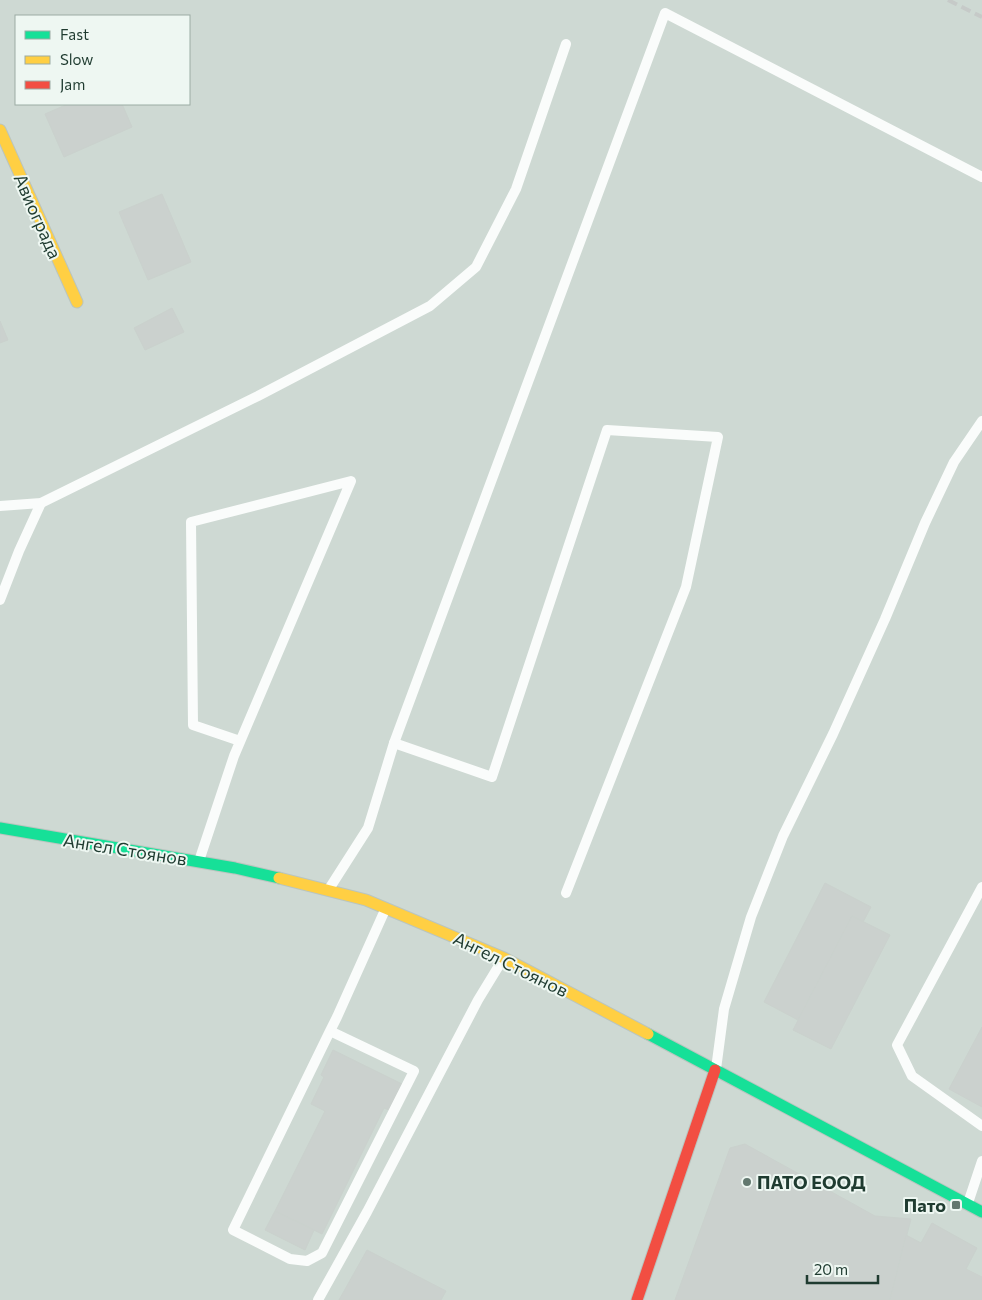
<svg xmlns="http://www.w3.org/2000/svg" width="982" height="1300" font-family="Commissioner,sans-serif">
  <style>
    .built { fill: #ced9d3; fill-rule: evenodd }
    .building { fill: #cbd1ce; stroke: #cad1cd }
    .lines { fill: none; stroke-linecap: round; stroke-linejoin: round }
    .fast-casing { stroke: #bac5bf; stroke-width: 13 }
    .slow-casing { stroke: #bac5bf; stroke-width: 13 }
    .jam-casing { stroke: #bac5bf; stroke-width: 13 }
    .lane { stroke: #fafcfb; stroke-width: 10 }
    .fast { stroke: #16e098; stroke-width: 11 }
    .slow { stroke: #ffcf43; stroke-width: 11 }
    .jam { stroke: #f24e42; stroke-width: 11 }
    .rail { stroke: #c6cac8; stroke-width: 4; stroke-dasharray: 10 5; stroke-linecap: butt }
    .poi-dot { fill: #63786f; stroke: #eef7f2; stroke-width: 2 }
    .labels { text-anchor: middle; dominant-baseline: central; stroke-width: 4; stroke-linejoin: round; paint-order: stroke }
    .street-label { font-size: 18px; fill: #1f3b30; stroke: #eef7f2 }
    .poi-label { font-size: 18px; font-weight: bold; fill: #1f3b30; stroke: #eef7f2; text-anchor: start }
  </style>
  <rect width="100%" height="100%" fill="#e1e8e4"/>
  <!-- built -->
  <path class="built" d="M0,0H982V1300H0ZM16,16H189V104H16Z"/>
  <!-- building -->
  <g class="building">
    <path d="M68,104H122L132,127L64,157L45,114Z"/>
    <path d="M162,194L191,262L148,280L119,212Z"/>
    <path d="M172,308L184,332L145,350L134,328Z"/>
    <path d="M0,321L8,340L0,343Z"/>
    <path d="M825,883L871,907L863,922L852,916L798,1020L764,1002Z"/>
    <path d="M852,916L890,935L831,1049L793,1030Z"/>
    <path d="M982,1027V1107L949,1089Z"/>
    <path d="M333,1050L402,1084L389,1110L384,1108L322,1234L275,1211L325,1111L311,1104L324,1077L321,1075Z"/>
    <path d="M745,1144L875,1216L911,1219L890,1300H675L730,1148Z"/>
    <path d="M275,1211L314,1230L305,1250L265,1230Z"/>
    <path d="M932,1223L977,1248L966,1269L982,1277V1300H890L906,1235L921,1243Z"/>
    <path d="M367,1250L446,1291L441,1300H339Z"/>
  </g>
  <g class="lines">
    <defs>
      <g id="fast">
        <path d="M0,828L235,868L279,878"/>
        <path d="M648,1034L982,1212"/>
      </g>
      <g id="slow">
        <path d="M0,130L77,302"/>
        <path d="M279,878L366,900L504,958L648,1034"/>
      </g>
      <path id="jam" d="M637,1300L715,1070"/>
    </defs>
    <!-- fast casing -->
    <use href="#fast" class="fast-casing"/>
    <!-- slow casing -->
    <use href="#slow" class="slow-casing"/>
    <!-- jam casing -->
    <use href="#jam" class="jam-casing"/>
    <!-- lane -->
    <g class="lane">
      <path d="M0,506L41,503L258,396L430,306L476,267L516,189L566,44"/>
      <path d="M0,600L19,551L41,503"/>
      <path d="M394,743L492,777L607,430L718,437L686,587L566,893"/>
      <path d="M199,861L234,756L351,481L191,522L193,725L240,741"/>
      <path d="M982,887L897,1045L912,1076L982,1126"/>
      <path d="M329,889L368,828L394,743L665,13L982,177"/>
      <path d="M330,1031L414,1071L322,1253L307,1261L290,1259L233,1230L330,1031L337,1017L385,910"/>
      <path d="M716,1069L724,1009L751,917L783,836L833,734L885,619L925,523L954,462L982,421"/>
      <path d="M968,1203L982,1161"/>
      <path d="M318,1300L367,1212L478,1000L503,959"/>
    </g>
    <!-- fast -->
    <use href="#fast" class="fast"/>
    <!-- slow -->
    <use href="#slow" class="slow"/>
    <!-- jam -->
    <use href="#jam" class="jam"/>
    <!-- rail -->
    <path class="rail" d="M948,0L982,17"/>
  </g>
  <!-- markers -->
  <g class="poi-dot">
    <circle cx="747" cy="1182" r="5"/>
    <rect x="951" y="1200" width="10" height="10" rx="2.5"/>
  </g>
  <g class="labels">
    <!-- street labels -->
    <g class="street-label">
      <text transform="translate(38 216) rotate(66)">Авиограда</text>
      <text transform="translate(125 849) rotate(9)">Ангел Стоянов</text>
      <text transform="translate(511 964) rotate(26)">Ангел Стоянов</text>
    </g>
    <!-- poi labels -->
    <g class="poi-label">
      <text x="757" y="1182">ПАТО ЕООД</text>
      <text x="946" y="1205" text-anchor="end">Пато</text>
    </g>
  </g>
  <!-- legend -->
  <rect x="15" y="15" width="175" height="90" fill="#eef7f2" stroke="#9baca4"/>
  <rect x="25" y="31" width="25" height="8" fill="#16e098" stroke="#9baca4"/>
  <text x="60" y="40" font-size="15" fill="#1f3b30">Fast</text>
  <rect x="25" y="56" width="25" height="8" fill="#ffcf43" stroke="#9baca4"/>
  <text x="60" y="65" font-size="15" fill="#1f3b30">Slow</text>
  <rect x="25" y="81" width="25" height="8" fill="#f24e42" stroke="#9baca4"/>
  <text x="60" y="90" font-size="15" fill="#1f3b30">Jam</text>
  <!-- scale -->
  <path d="M807 1275v8h71v-8" fill="none" stroke="#1f3b30" stroke-width="2.5"/>
  <text x="814" y="1275" font-size="15" fill="#1f3b30" stroke="#eef7f2" stroke-width="4" paint-order="stroke">20 m</text>
</svg>
